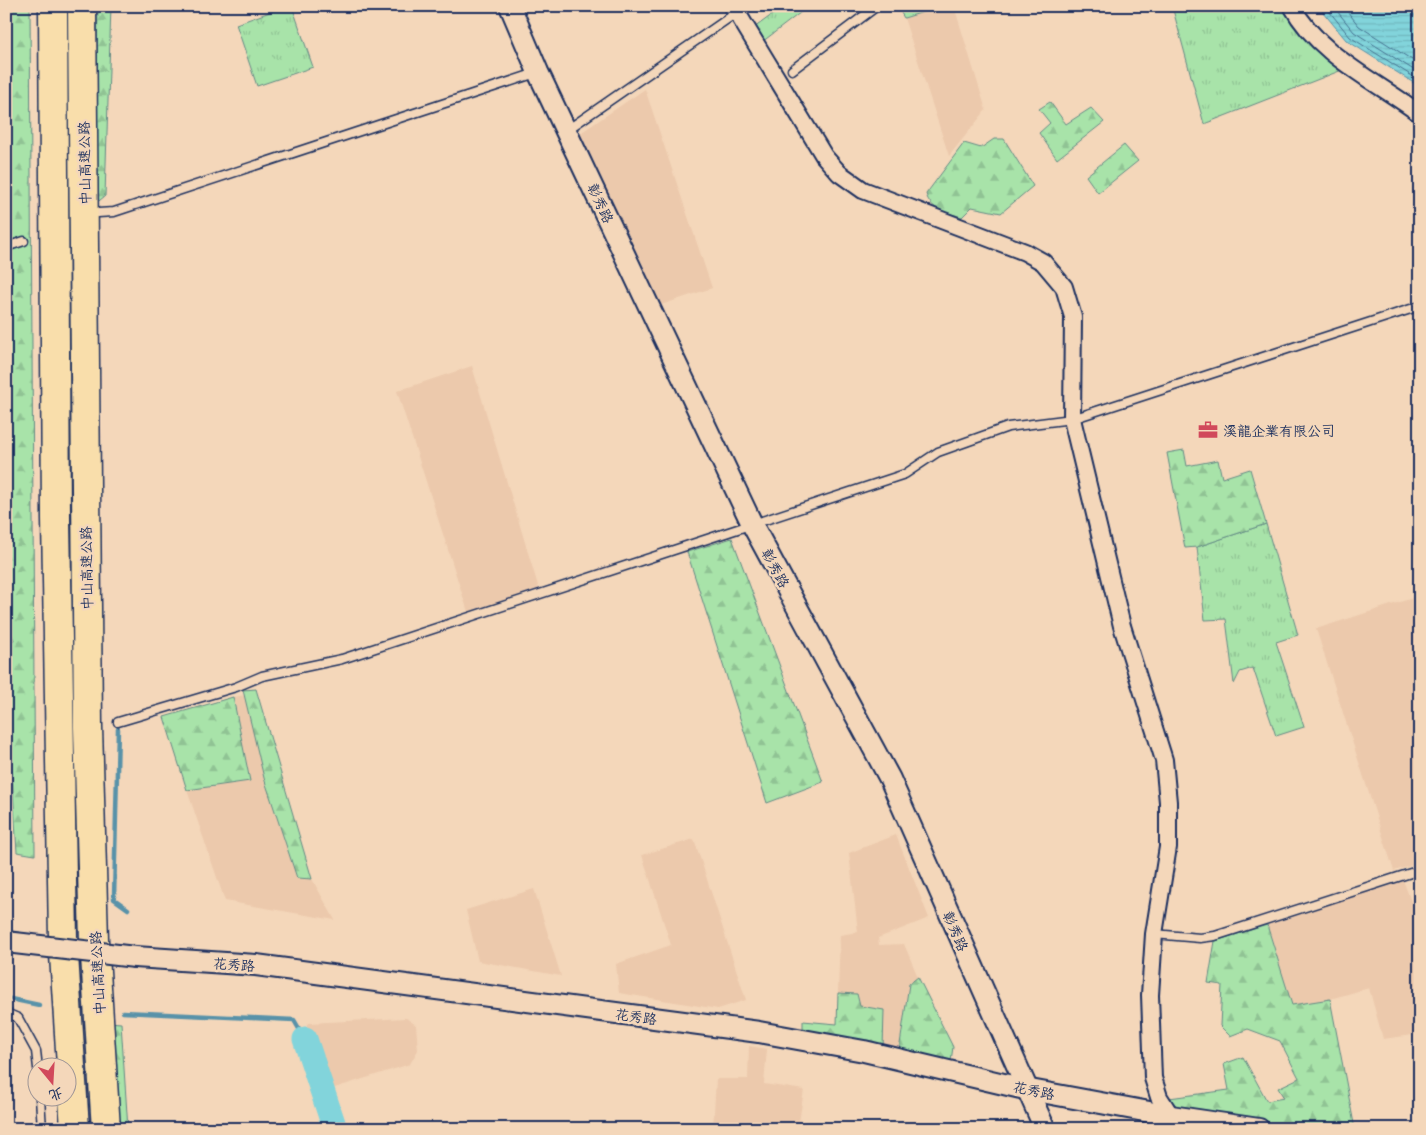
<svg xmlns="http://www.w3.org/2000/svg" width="1426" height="1135" font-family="Mali,'LXGW WenKai TC',sans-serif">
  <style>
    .built { fill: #ecc9ac }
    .grass { fill: url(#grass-tufts); stroke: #628984 }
    .forest { fill: url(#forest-firs); stroke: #628984 }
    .water { fill: url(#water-rules); stroke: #5992a9 }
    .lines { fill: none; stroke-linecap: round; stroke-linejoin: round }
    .shore { stroke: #447190; stroke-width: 1 }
    .stream { stroke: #5992a9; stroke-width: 4.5 }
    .river { stroke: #82d4db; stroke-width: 25 }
    .service-casing { stroke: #1b2f5e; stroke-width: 11 }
    .minor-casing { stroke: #1b2f5e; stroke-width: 20 }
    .tertiary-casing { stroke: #1b2f5e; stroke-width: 24 }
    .motorway-casing { stroke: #1b2f5e; stroke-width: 31 }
    .service { stroke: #f4d7ba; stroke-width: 8 }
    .minor { stroke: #f4d7ba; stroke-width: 16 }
    .tertiary { stroke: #f4d7ba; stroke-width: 20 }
    .motorway { stroke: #f9deab; stroke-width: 28 }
    .tertiary-bridge-casing { stroke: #1b2f5e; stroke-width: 24; stroke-linecap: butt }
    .tertiary-bridge { stroke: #f4d7ba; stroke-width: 20 }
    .labels { text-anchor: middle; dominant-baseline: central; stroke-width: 5; stroke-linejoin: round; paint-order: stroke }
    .street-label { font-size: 14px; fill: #1b2f5e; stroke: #f4d7ba }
    .poi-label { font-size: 14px; fill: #1b2f5e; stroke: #f4d7ba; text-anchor: start }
  </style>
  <defs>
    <pattern id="grass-tufts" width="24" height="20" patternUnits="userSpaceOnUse" patternTransform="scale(1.25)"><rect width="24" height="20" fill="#a8e3a9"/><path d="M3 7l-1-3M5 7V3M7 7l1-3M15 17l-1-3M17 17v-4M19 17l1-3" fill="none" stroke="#90c394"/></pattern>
    <pattern id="forest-firs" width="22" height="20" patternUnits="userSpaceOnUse" patternTransform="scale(1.25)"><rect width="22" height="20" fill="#a8e3a9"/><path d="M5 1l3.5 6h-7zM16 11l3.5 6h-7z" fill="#90c394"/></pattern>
    <pattern id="water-rules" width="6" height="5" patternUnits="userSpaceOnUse" patternTransform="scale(1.25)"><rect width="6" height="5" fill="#82d4db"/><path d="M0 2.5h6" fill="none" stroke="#70b6be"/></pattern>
  </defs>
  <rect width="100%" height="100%" fill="#f4d7ba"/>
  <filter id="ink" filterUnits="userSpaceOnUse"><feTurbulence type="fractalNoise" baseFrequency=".02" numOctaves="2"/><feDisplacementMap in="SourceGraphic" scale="10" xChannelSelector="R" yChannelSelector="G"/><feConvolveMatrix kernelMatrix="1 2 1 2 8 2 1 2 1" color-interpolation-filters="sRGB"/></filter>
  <g filter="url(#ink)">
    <!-- built -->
    <g class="built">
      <path d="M943,6H954L986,110L949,156L904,18Z"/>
      <path d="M645,89L712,288L658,306L579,134Z"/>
      <path d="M472,366L539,589L468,612L397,391Z"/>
      <path d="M1419,596L1420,863L1394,871L1316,629Z"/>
      <path d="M246,695L264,778L297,878L312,879L335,920L225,901L187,790L250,780L233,697Z"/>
      <path d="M896,835L929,918L878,938L879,945L904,944L918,977L909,984L899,1051L883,1049L860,1006L857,995L838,993L840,935L858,932L849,853Z"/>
      <path d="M694,839L746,1000L718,1009L619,993L616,964L671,945L642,855Z"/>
      <path d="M1403,880L1420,925V976L1418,977L1420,1034L1383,1039L1369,988L1330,999L1292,1006L1267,925Z"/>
      <path d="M534,889L561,976L478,961L466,910Z"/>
      <path d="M406,1018L416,1025L418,1050L410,1064L322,1092L301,1032L309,1023Z"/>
      <path d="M749,1046L767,1049L764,1084L804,1090L798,1129H713L716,1079H748Z"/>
    </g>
    <!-- grass -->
    <g class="grass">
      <path d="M287,6H292L313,67L257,86L236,24Z"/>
      <path d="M784,6H809L762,42L754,28Z"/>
      <path d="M897,6H943L904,18Z"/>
      <path d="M1172,6H1291L1342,70L1204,124Z"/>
      <path d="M1266,524L1298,635L1276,642L1304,727L1276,736L1253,668L1240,672L1234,684L1226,619L1205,620L1197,547Z"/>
    </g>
    <!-- forest -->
    <g class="forest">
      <path d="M6,6H30L35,855L17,852L6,682V646L14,640L6,621V504L11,498L6,376Z"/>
      <path d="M98,6H111L105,196L94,205Z"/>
      <path d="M1050,102L1066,124L1091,108L1104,122L1057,159L1039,133L1050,123L1039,109Z"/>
      <path d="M994,139H1004L1033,186L1001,213L972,207L962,217C946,212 931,211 926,194L964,143L981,148Z"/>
      <path d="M1124,145L1138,161L1098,193L1086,176Z"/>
      <path d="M1184,450L1187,466L1218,460L1222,478L1250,469L1266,524L1197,547L1185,548L1167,453Z"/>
      <path d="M732,538L823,782L767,803L687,552Z"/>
      <path d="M256,689L312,879L297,878L264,778L243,690Z"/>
      <path d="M233,697L250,781L187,790L164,717Z"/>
      <path d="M1267,925L1292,1005L1330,999L1355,1129H1268L1180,1110L1169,1098L1229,1090L1224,1064L1243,1057L1267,1101L1284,1098L1278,1088L1299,1078L1280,1041L1248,1029L1230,1036L1220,1026L1222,985L1208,983L1215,941Z"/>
      <path d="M918,977L953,1047L951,1061L899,1051L909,984Z"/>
      <path d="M838,993L857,994L860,1006L884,1010L883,1049L803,1035V1021L837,1024Z"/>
      <path d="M108,1022L121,1023L128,1129H116Z"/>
    </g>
    <!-- water -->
    <path class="water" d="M1318,6H1420V87L1346,40Z"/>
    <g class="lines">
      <!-- shore -->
      <g class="shore">
        <path d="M1325,6L1350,37L1420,81"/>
        <path d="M1333,6L1354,32L1420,74"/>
        <path d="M1343,6L1359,26L1420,65"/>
      </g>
      <!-- stream -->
      <g class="stream">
        <path d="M118,729L114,899L128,909"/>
        <path d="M6,998L39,1005"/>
        <path d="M123,1012L294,1020L305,1039"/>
      </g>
      <!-- river -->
      <path class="river" d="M305,1039L335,1129"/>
      <defs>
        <g id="service">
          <path d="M792,70L877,6"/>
          <path d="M567,130L736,13"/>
          <path d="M98,213L114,212L536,73"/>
          <path d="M6,247L24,241"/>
          <path d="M118,722L236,687L262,676L342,659L905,474L938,452L1008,427L1072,419L1420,306"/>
          <path d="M1154,934L1200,938L1215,936L1420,870"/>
          <path d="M6,1013L18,1018L36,1051L38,1068"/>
          <path d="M40,1098L42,1129"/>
        </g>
        <g id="minor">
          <path d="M733,6L824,156L839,173L863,190L1025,252L1043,262L1064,287L1073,317L1072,419L1122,626L1164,760L1168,802V847L1154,934L1150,995L1153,1078L1159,1097L1171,1116"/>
          <path d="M1292,6C1319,56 1376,81 1420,114"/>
        </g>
        <g id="tertiary">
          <path d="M510,6L538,72L752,524L890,779L1045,1129"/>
          <path d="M135,957L256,965L759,1032L864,1051L1025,1089L1171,1116L1259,1129"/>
        </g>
        <g id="motorway">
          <path d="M53,6L56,519L63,939L75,1129"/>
          <path d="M82,6L88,727L94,940L106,1129"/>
        </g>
      </defs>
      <!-- service casing -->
      <use href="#service" class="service-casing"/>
      <!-- minor casing -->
      <use href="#minor" class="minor-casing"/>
      <!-- tertiary casing -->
      <use href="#tertiary" class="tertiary-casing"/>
      <!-- motorway casing -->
      <use href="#motorway" class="motorway-casing"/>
      <!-- service -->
      <use href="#service" class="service"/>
      <!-- minor -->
      <use href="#minor" class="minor"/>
      <!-- tertiary -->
      <use href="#tertiary" class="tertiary"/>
      <!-- motorway -->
      <use href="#motorway" class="motorway"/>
      <defs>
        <path id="tertiary-bridge" d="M6,942L135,957"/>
      </defs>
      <!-- tertiary-bridge casing -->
      <use href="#tertiary-bridge" class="tertiary-bridge-casing"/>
      <!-- tertiary-bridge -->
      <use href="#tertiary-bridge" class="tertiary-bridge"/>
    </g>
  </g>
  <!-- icons -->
  <defs>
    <symbol id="office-bare" viewBox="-9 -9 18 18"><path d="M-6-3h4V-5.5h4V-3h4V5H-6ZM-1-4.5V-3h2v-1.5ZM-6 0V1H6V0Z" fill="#d1495b" stroke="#f4d7ba" stroke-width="2.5" paint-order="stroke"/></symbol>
  </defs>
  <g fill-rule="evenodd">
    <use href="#office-bare" x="1194" y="416" width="28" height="28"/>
  </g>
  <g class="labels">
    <!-- street labels -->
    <g class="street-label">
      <text transform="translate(84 163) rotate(-91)">中山高速公路</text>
      <text transform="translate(601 203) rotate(65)">彰秀路</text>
      <text transform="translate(86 568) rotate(-91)">中山高速公路</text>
      <text transform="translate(776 568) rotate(62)">彰秀路</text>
      <text transform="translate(956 931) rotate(66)">彰秀路</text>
      <text transform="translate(234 964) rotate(4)">花秀路</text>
      <text transform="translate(97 973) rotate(-93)">中山高速公路</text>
      <text transform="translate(636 1016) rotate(8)">花秀路</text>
      <text transform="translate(1034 1090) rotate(12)">花秀路</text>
    </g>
    <!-- poi labels -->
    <g class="poi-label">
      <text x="1223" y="430">溪龍企業有限公司</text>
    </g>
  </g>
  <!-- margin -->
  <rect width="1426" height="1135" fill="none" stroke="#f4d7ba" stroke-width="25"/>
  <rect x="12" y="12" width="1401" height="1110" fill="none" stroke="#1b2f5e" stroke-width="2" filter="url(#ink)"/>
  <!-- north arrow -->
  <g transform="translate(52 1082) rotate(162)"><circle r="24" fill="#f4d7ba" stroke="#9d9495"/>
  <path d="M0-4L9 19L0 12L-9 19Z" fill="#d1495b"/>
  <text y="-8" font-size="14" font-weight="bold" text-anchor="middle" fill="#1b2f5e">北</text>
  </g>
</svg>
